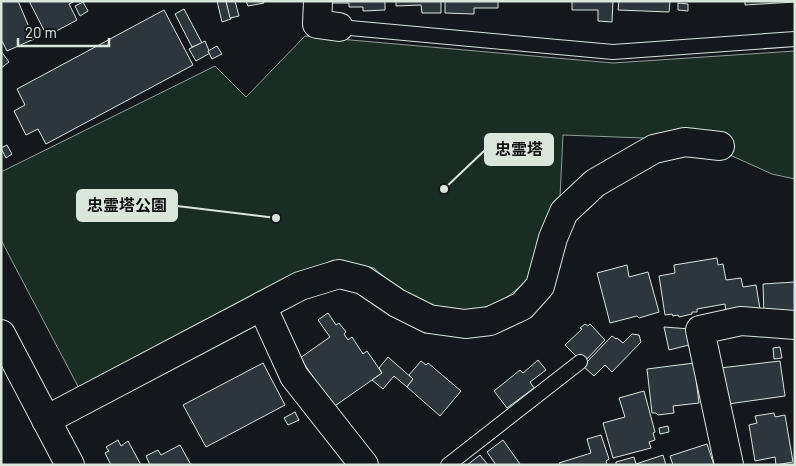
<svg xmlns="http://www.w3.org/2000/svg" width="796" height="466" font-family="Barlow,'Noto Sans JP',sans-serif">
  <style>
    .green { fill: #1a2d24; stroke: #939e99 }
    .building { fill: #2c363c; stroke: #d8e6dc }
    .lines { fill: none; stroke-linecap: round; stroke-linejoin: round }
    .service-casing { stroke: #d8e6dc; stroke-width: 16 }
    .minor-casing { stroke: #d8e6dc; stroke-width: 30 }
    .secondary-casing { stroke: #d8e6dc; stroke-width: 30 }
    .service { stroke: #14181c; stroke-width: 14 }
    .minor { stroke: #14181c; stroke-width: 28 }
    .secondary { stroke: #14181c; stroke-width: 28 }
    .leader { fill: none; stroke: #d8e6dc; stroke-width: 2 }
    .callout-dot { fill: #d8e6dc; stroke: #14181c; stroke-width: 2 }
    .callout { fill: #d8e6dc; stroke: #d8e6dc; stroke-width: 2 }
    .callout-label { font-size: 16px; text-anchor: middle; font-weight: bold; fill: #111 }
  </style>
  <rect width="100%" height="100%" fill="#14181c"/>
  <!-- green -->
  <path class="green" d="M305,36L613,63L795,51V179L772,174L730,155L688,151L651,163L643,138L563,135L560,197L533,276L506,298L479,310L450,313L413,303L374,268L333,260L279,284L82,394L1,240V172L215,66L246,97Z"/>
  <!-- building -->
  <g class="building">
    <path d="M1,1H18L34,39L7,51L1,39Z"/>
    <path d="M29,1H75L69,4L77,20L47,36Z"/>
    <path d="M217,1H226L231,19L222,22Z"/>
    <path d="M226,1H235L239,16L230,18Z"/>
    <path d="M246,1H263L264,3L248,6Z"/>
    <path d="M330,1H385V10L363,11V7H349V3H330Z"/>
    <path d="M396,1H441V13H422L421,5L396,6Z"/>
    <path d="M445,1H498V8H474V14L445,13Z"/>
    <path d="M572,1H613L612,22L598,21V10H572Z"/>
    <path d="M619,1H670L669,12L618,10Z"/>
    <path d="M745,1H795V2L745,5Z"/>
    <path d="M83,2L88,11L80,16L75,6Z"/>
    <path d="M678,3L688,4V11L678,10Z"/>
    <path d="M184,9L202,43L192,47L175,14Z"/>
    <path d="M164,10L193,65L46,144L38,129L26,135L14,111L25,105L17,89Z"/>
    <path d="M205,41L210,53L196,61L189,49Z"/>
    <path d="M217,46L222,54L212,59L208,51Z"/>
    <path d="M1,51L9,62L1,68Z"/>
    <path d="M7,145L12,154L6,158L1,148Z"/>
    <path d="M717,258L718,265L723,264L726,280L741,278L743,287L756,285L760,309L726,312L725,304L697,309V312H692V314L679,317L678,315L673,316L672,314L665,315L659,276L675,273L674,265Z"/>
    <path d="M627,265L629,277L648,272L659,312L639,318L637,316L610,323L597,273Z"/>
    <path d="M795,282V314L764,315L763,284Z"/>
    <path d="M328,313L336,325L339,323L346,332L344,334L348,340L352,337L363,354L367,351L382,373L329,410L310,385L316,381L300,358L330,337L318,320Z"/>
    <path d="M585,324L588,326L590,324L605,340L583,363L565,345L582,329L580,328Z"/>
    <path d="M664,327L690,329L693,344L669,350Z"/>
    <path d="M632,334L639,335L641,342L612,372L605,365L594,376L583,366L612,336L616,339L617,338L623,343Z"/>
    <path d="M780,347L782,358L774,359L773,348Z"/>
    <path d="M388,357L413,379L407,387L394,376L383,389L372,380L382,373L379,368Z"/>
    <path d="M538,360L546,370L530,382L534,388L507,408L494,391L520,370L523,373Z"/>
    <path d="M421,361L426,365L428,363L461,391L440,416L407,387L413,379L409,375Z"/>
    <path d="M780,361L785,396L728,404L720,368Z"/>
    <path d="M263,363L285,405L206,447L183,405Z"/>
    <path d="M694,363L699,403L673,406L674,413L658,415L656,413H652L647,369Z"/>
    <path d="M644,391L655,432L653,433L655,440L649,442L651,448L613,458L603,423L625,417L619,398Z"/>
    <path d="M295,412L299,420L288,425L284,418Z"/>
    <path d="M774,413L775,417L785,415L793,462L776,465L775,457L755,461L749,425L757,423L755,416Z"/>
    <path d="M668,426L669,432L660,434L659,428Z"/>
    <path d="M601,435L609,459L606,461L607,465H560L559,463L591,453L587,439Z"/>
    <path d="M118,440L121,446L128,441L141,465H111L105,453L109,451L106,447Z"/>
    <path d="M503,440L520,464L519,465H496L487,452Z"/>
    <path d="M707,444L714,465H673L670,456Z"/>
    <path d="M180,445L191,465H150L146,456L158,450L161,455Z"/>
    <path d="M480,455L488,465H467Z"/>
    <path d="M663,455L666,465H616V462L634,457L636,464Z"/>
  </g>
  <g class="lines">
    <defs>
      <g id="service">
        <path d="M339,27L613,52L795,39"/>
        <path d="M448,465L580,362"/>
      </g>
      <g id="minor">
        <path d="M318,1L317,24L339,27"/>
        <path d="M262,306L294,376L364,465"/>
        <path d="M46,420L300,286L339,274L363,280L397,303L429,319L465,324L490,321L522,306L540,286L553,238L564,212L595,183L654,149L685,142L720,146"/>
        <path d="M729,465L700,330L741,321L795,325"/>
      </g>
      <path id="secondary" d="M1,334L70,465"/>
    </defs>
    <!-- service casing -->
    <use href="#service" class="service-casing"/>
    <!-- minor casing -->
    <use href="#minor" class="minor-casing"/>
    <!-- secondary casing -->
    <use href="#secondary" class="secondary-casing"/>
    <!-- service -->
    <use href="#service" class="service"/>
    <!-- minor -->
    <use href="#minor" class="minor"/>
    <!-- secondary -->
    <use href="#secondary" class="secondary"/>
  </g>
  <!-- callouts -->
  <path class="leader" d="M444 189L485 150M276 218L177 206"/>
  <g class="callout-dot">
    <circle cx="444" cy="189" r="5"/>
    <circle cx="276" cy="218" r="5"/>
  </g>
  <g class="callout">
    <rect x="485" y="134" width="68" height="31" rx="5"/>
    <rect x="77" y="190" width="100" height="31" rx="5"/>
  </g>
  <g class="callout-label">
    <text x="519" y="155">忠霊塔</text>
    <text x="127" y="211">忠霊塔公園</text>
  </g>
  <!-- border -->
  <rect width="796" height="466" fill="none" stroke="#d8e6dc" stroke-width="5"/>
  <!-- scale -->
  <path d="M18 38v8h91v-8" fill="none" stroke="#d8e6dc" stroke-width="2.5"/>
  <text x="25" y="38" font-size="15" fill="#d8e6dc" stroke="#14181c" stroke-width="4" paint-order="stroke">20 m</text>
</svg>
